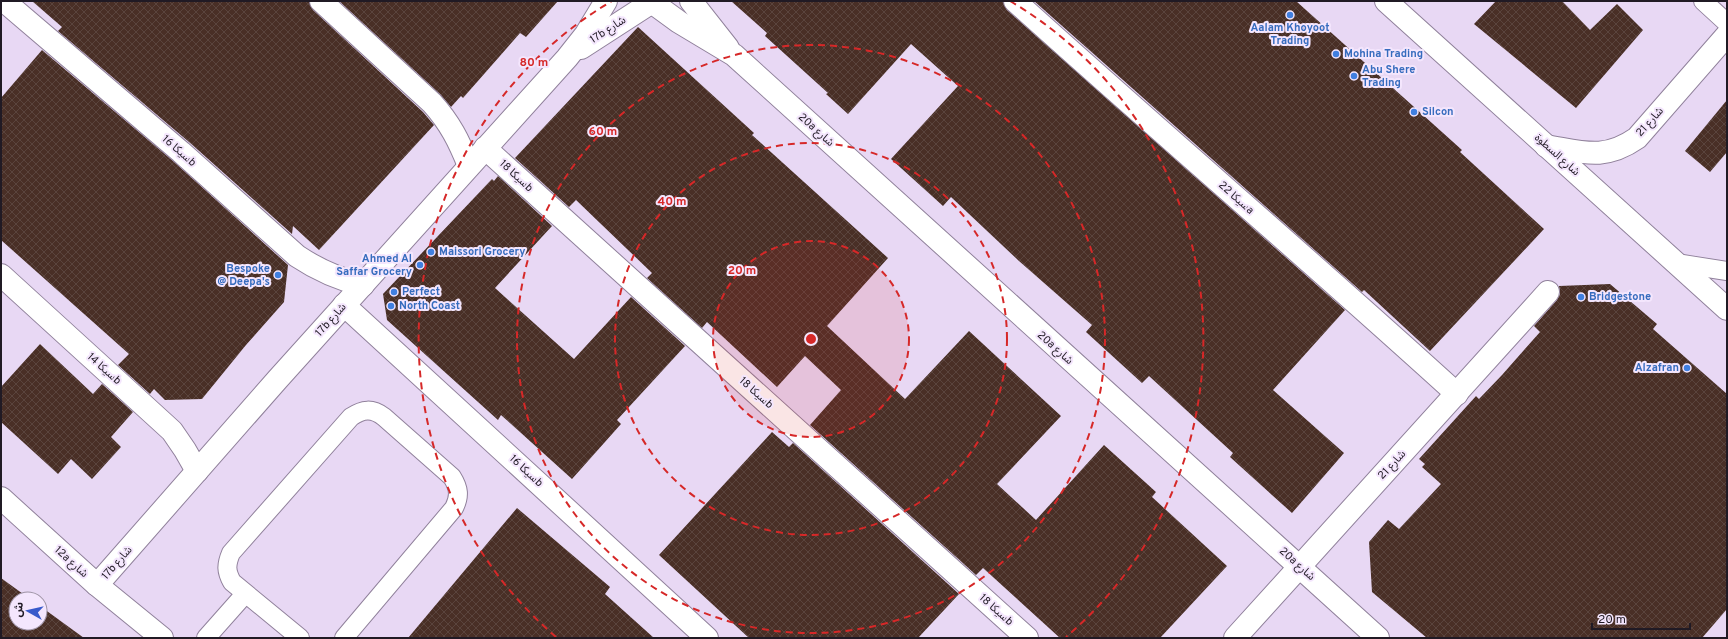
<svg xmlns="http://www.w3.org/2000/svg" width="1728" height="639" font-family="Overpass,'Noto Sans Arabic',sans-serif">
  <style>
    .building { fill: url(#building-cross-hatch) }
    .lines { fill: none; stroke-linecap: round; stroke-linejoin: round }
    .service-casing { stroke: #90819b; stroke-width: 20 }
    .minor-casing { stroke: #90819b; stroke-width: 24 }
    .secondary-casing { stroke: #90819b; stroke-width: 24 }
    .service { stroke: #fff; stroke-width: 18 }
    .minor { stroke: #fff; stroke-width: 22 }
    .secondary { stroke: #fff; stroke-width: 22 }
    .ring { fill: none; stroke: #d62828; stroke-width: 2; stroke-dasharray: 7 5 }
    .shop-dot { fill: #3f7fe0; stroke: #f4e6fd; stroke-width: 1.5 }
    .labels { text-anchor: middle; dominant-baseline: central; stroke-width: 4; stroke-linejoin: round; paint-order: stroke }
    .shop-label { font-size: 11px; font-weight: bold; fill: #366cbe; stroke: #f4e6fd; text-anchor: start }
    .street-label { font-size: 11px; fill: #201a24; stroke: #f4e6fd }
    .centre { fill: #d62828; stroke: #f4e6fd; stroke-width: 2 }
    .ring-label { font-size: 12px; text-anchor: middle; font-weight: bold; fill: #d62828; stroke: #f4e6fd; stroke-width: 4; stroke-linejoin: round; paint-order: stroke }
  </style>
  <defs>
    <pattern id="building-cross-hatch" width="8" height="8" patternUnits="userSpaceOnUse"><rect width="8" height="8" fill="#492f26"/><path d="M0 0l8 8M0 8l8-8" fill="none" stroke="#5a443d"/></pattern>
  </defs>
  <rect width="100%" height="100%" fill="#e8d8f4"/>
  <!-- building -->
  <g class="building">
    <path d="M32,1H309L313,10L423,112L434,125L319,250L293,226L292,234L189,142L58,31L62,27Z"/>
    <path d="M339,1H558L526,37L520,33L463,98L461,96L451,107L440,94Z"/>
    <path d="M731,1H1003L1007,10L1345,310L1273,390L1344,453L1292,513L1230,457L1233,453L1149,376L1142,383L1086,332L1092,325L1019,261L951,197L943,206L891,159L958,86L911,44L848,114L826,94L828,93L765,36L767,33Z"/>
    <path d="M1034,1H1296L1462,150L1460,152L1544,229L1430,351L1364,290L1362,292Z"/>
    <path d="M1496,1H1562L1590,30L1617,4L1643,30L1576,108L1474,24Z"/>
    <path d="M638,27L754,133L752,135L888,258L827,326L905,399L969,331L1061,416L997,484L1036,520L1104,445L1156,492L1152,497L1227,566L1160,638H1060L983,568L976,575L810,425L841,390L805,356L777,387L707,322L702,328L647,278L652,273L576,200L569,207L515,158Z"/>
    <path d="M42,50L173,161L288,265L284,302L246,345L202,399L165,400L154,389L150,394L118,365L129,354L1,240V98Z"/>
    <path d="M1727,100V152L1710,172L1685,151Z"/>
    <path d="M498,176L552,226L495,288L574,359L631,297L685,346L617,420L621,424L572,479L501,415L498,420L387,320L383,294L492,179L494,181Z"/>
    <path d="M1610,284L1657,324L1653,329L1727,394V609L1702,638H1427L1372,592L1369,542L1388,520L1399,529L1441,484L1422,467L1425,464L1419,459L1476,396L1479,399L1502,375L1540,332L1534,326L1557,300L1560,294L1559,286Z"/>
    <path d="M40,344L93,394L102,384L133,412L111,437L121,447L92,479L71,459L58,474L1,422V387Z"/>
    <path d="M772,432L789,447L793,443L959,594L918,638H749L659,555Z"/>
    <path d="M517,508L610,587L605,594L654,638H408Z"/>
    <path d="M1,578L30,599H16V623H40V606L84,638H1Z"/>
  </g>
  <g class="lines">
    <defs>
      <g id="service">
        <path d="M1703,1L1727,23"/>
        <path d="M1676,263L1727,271"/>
        <path d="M206,638L245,594"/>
        <path d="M300,638L232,582C226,571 226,565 231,553L351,417C363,409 372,408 384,417L452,477C459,488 460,496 454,508L344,638"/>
      </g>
      <g id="minor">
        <path d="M4,1L181,152L297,256C318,270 338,279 363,285"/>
        <path d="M321,1L432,103C450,123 459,141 469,166"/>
        <path d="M691,1L728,48"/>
        <path d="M1015,1C1161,133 1311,261 1457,394"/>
        <path d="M653,3L679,22L734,55L1378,638"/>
        <path d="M581,48L649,4"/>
        <path d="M1546,146C1583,152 1604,161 1637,138L1727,35"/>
        <path d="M485,148L1027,638"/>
        <path d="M1,275L172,431L185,450L197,471"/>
        <path d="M344,305L707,638"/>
        <path d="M1,498L97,585L162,638"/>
        <path d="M97,585L277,380L567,58L586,34L606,1"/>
        <path d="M1235,638L1548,292"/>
      </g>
      <path id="secondary" d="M1386,1L1727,309"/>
    </defs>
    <!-- service casing -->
    <use href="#service" class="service-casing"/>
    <!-- minor casing -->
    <use href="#minor" class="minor-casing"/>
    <!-- secondary casing -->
    <use href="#secondary" class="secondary-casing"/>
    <!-- service -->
    <use href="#service" class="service"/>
    <!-- minor -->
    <use href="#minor" class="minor"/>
    <!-- secondary -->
    <use href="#secondary" class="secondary"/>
  </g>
  <!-- distance rings -->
  <circle cx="811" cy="339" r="98" fill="#d62828" fill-opacity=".12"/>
  <g class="ring">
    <circle cx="811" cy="339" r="98"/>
    <circle cx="811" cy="339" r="196"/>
    <circle cx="811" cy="339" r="294"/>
    <path d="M556 637A392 392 0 0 1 612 1M1010 1A392 392 0 0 1 1066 637"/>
  </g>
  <!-- markers -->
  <g class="shop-dot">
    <circle cx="1290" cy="15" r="4"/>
    <circle cx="1336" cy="54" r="4"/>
    <circle cx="1354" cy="76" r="4"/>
    <circle cx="1414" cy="112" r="4"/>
    <circle cx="431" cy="252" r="4"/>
    <circle cx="420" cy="265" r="4"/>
    <circle cx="278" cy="275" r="4"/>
    <circle cx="394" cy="292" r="4"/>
    <circle cx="1581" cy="297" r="4"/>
    <circle cx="391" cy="306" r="4"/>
    <circle cx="1687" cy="368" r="4"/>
  </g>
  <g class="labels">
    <!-- shop labels -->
    <g class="shop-label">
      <text x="1290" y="28" text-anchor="middle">Aalam Khoyoot<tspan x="1290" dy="13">Trading</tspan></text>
      <text x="1344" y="54">Mohina Trading</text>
      <text x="1362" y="70">Abu Shere<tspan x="1362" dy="13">Trading</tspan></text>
      <text x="1422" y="112">Silcon</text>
      <text x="439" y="252">Maissori Grocery</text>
      <text x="412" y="259" text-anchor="end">Ahmed Al<tspan x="412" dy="13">Saffar Grocery</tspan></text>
      <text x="270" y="269" text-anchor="end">Bespoke<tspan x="270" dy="13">@ Deepa's</tspan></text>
      <text x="402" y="292">Perfect</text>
      <text x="1589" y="297">Bridgestone</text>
      <text x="399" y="306">North Coast</text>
      <text x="1679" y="368" text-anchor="end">Alzafran</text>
    </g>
    <!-- street labels -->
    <g class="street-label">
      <text transform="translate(608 30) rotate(-33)">17b شارع</text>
      <text transform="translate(1650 122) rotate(-48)">شارع 21</text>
      <text transform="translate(816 130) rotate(42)">20a شارع</text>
      <text transform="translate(179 151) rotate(41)">سيكا 16b</text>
      <text transform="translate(1557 155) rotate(42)">شارع السطوة</text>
      <text transform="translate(516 176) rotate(43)">سيكا 18b</text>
      <text transform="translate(1236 198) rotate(42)">سيكا 22a</text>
      <text transform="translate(331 320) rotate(-48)">17b شارع</text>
      <text transform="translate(1055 348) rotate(42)">20a شارع</text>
      <text transform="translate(104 369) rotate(42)">سيكا 14b</text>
      <text transform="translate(756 393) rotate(42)">سيكا 18b</text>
      <text transform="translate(1392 465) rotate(-47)">شارع 21</text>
      <text transform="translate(526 471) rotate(43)">سيكا 16b</text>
      <text transform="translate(71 562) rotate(42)">12a شارع</text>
      <text transform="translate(117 563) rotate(-49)">17b شارع</text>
      <text transform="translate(1297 564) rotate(42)">20a شارع</text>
      <text transform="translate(996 610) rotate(42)">سيكا 18b</text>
    </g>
  </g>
  <circle cx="811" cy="339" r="6" class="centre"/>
  <g class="ring-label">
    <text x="534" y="66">80 m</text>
    <text x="603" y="135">60 m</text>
    <text x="672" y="205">40 m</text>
    <text x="742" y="274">20 m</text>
  </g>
  <!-- border -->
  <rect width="1728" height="639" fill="none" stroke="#201a24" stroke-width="4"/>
  <!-- north arrow -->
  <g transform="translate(28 611) rotate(278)"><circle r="19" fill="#f4e6fd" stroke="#9f94a6"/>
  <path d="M0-3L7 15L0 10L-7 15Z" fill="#395acb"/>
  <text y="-6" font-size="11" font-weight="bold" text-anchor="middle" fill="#201a24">ش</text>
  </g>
  <!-- scale -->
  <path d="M1592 623v6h98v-6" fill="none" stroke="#201a24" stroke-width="2"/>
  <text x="1598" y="623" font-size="12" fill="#201a24" stroke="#f4e6fd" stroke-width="3" paint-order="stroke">20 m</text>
</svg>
